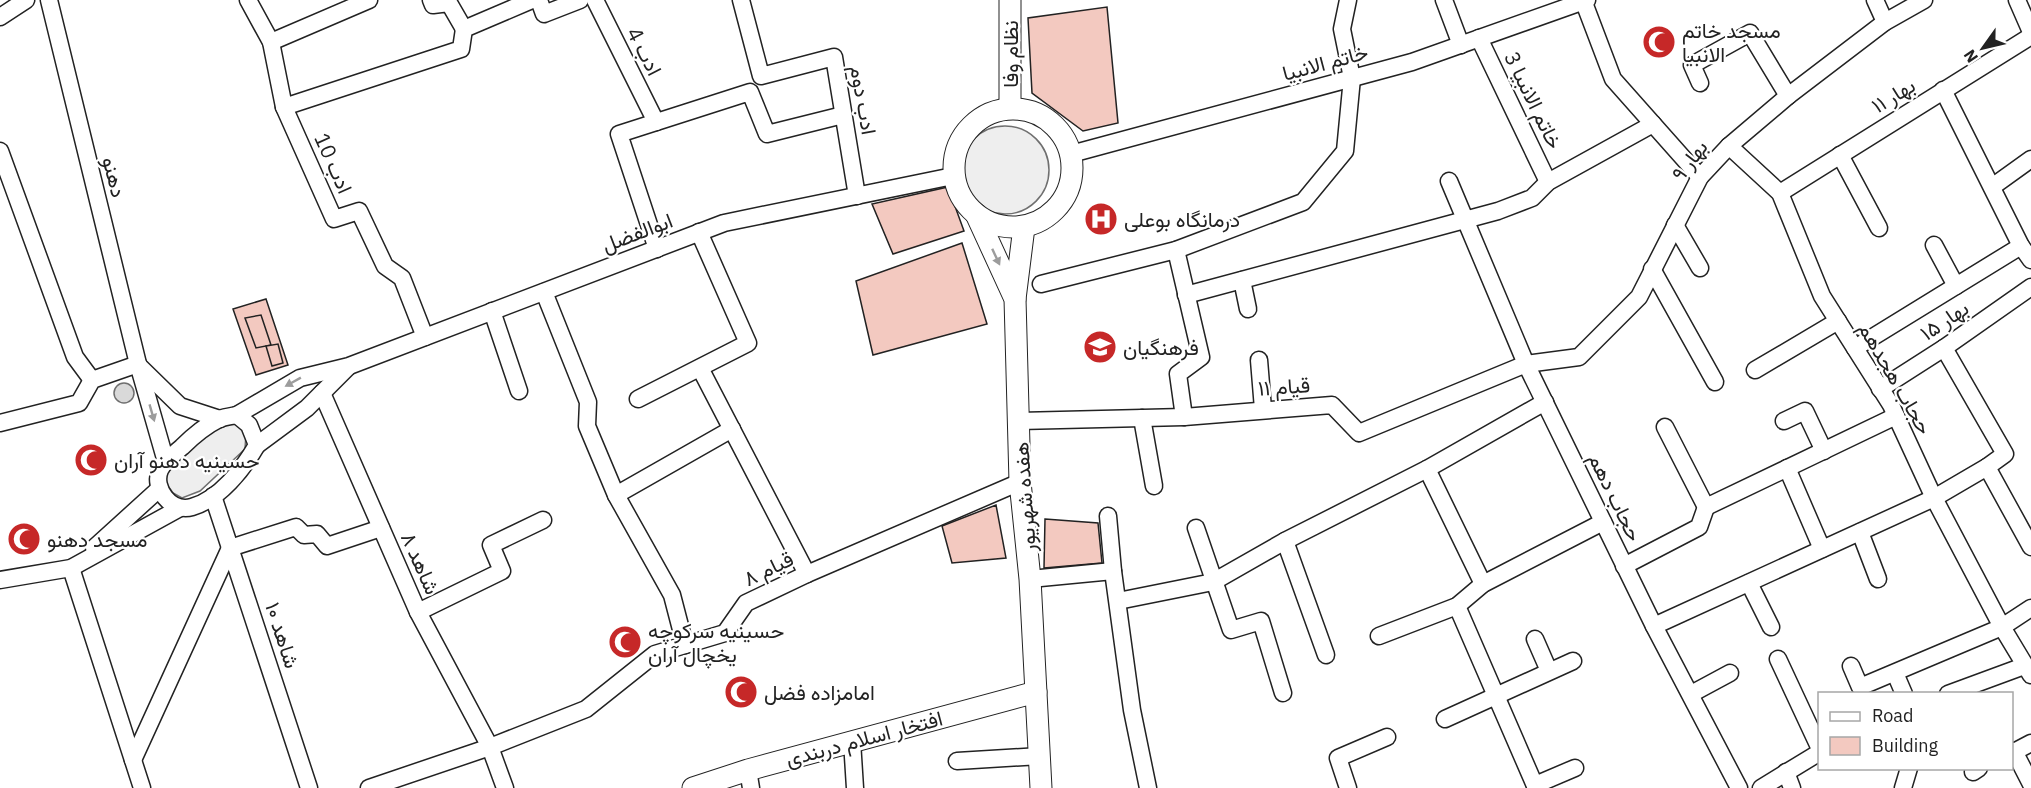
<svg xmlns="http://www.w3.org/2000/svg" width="2031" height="788" font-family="'IBM Plex Sans',Vazirmatn,sans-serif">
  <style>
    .green { fill: #eee; stroke: #6f6f6f; stroke-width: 1.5 }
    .water { fill: #d9d9d9; stroke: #6f6f6f; stroke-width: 1.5 }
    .building { fill: #f3c9c0; stroke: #222; stroke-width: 1.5 }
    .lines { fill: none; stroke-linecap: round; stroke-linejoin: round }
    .minor-casing { stroke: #222; stroke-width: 19 }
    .major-casing { stroke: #222; stroke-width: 23 }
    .minor { stroke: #fff; stroke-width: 16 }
    .major { stroke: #fff; stroke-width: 21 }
    .oneway { fill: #9c9c9c }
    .labels { text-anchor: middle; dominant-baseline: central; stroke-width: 4.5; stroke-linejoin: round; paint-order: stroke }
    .poi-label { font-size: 21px; fill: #222; stroke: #fff; text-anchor: start }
    .street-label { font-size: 21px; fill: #222; stroke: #fff }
  </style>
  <rect width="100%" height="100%" fill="#fff"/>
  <!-- green -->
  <g class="green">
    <circle cx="1005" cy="170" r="44"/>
    <path d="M234,422L246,433L245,449L200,491L182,498L173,493L163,479L165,471L206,433Z"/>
  </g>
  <!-- water -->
  <circle class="water" cx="124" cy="393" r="10"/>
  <!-- building -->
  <g class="building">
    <path d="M1107,7L1118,123L1083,131L1032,93L1028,18Z"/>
    <path d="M948,187L964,231L893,254L872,204Z"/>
    <path d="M962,243L987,324L873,355L856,281Z"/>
    <path d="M266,299L288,365L256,375L233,309Z"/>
    <path d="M261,315L271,345L256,348L245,318Z"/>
    <path d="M278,344L283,363L272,366L266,346Z"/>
    <path d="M996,505L1006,558L952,563L942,526Z"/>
    <path d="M1045,519L1098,523L1102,563L1044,568Z"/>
  </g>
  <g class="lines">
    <defs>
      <g id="minor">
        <path d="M49,0L138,364L166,462"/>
        <path d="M248,0L271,42L284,107L334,219L359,211L385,266L402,278L425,337"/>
        <path d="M431,0L433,5L449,3L464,29"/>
        <path d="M539,0L544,14L580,0"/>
        <path d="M595,0L656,122"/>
        <path d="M741,0L761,76L834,57L857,196"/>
        <path d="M1444,0L1461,45"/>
        <path d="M1583,0L1613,79L1700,177"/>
        <path d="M1875,0L1885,22"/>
        <path d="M2017,0L2031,32"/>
        <path d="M0,17L26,0"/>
        <path d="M1479,38L1548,182"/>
        <path d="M271,42L369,0"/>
        <path d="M1700,83L1692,65L1750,33L1788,96"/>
        <path d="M1943,90L2021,246L2031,260"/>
        <path d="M284,107L461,49L464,29L532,0"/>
        <path d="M1729,146L1780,193L1822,296L1891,405L1934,498L2002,627L2031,675"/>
        <path d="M0,151L75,357L92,380"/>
        <path d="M1071,154L1412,62L1587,0"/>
        <path d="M1840,155L1879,228"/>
        <path d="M1449,181L1526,364L1654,626L1739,788"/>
        <path d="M1992,187L2031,159"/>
        <path d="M1780,193L2031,36"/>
        <path d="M1675,225L1700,268"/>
        <path d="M1934,245L1956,286"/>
        <path d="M657,249L619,134L750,92L767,134L843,115"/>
        <path d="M1176,250L1201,357L1178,374L1184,417"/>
        <path d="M1652,269L1715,382"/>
        <path d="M1242,280L1248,309"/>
        <path d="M1041,284L1176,250L1303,202L1345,151L1352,78L1342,29L1348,0"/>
        <path d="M544,292L588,402L587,426L616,495L672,595L685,645"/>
        <path d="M1186,295L1498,211L1532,198L1548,182L1653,124"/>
        <path d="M492,311L519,391"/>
        <path d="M1855,348L2021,246"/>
        <path d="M1944,348L2005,454L1987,467L2031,547"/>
        <path d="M1259,360L1263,409"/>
        <path d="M138,365L180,406L220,419"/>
        <path d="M700,368L807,574"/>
        <path d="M1755,370L1838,321"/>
        <path d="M1880,389L1944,348L2031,287"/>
        <path d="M322,393L418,612L490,747L505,788"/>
        <path d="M638,399L748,343L699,232"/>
        <path d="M237,415L300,378L349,366L724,223L953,176"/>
        <path d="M237,415L249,425L257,445C243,469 220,499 192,507C171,513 152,488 160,470C164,461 175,453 182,447C192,437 207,425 219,419C225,417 232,416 237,415Z"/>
        <path d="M1142,418L1154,486"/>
        <path d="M1019,421L1184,417L1332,405L1359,433L1526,364L1579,357L1639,297L1700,177L1729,146L1788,96L1885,22L1924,0"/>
        <path d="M1784,421L1805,411L1824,451"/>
        <path d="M0,423L79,403L92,380L138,364"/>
        <path d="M1665,427L1706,507L1896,416"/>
        <path d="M257,445L307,408L348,367"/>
        <path d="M1787,468L1822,549"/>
        <path d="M1427,469L1483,584"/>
        <path d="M616,495L732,429"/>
        <path d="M213,496L309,788"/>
        <path d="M1108,516L1113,571"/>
        <path d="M1196,528L1231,630L1261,621L1283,693"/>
        <path d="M1860,532L1878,579"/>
        <path d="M1285,541L1326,655"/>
        <path d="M94,548L159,489"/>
        <path d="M1624,566L1699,527L1706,507"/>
        <path d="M71,568L142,788"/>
        <path d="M1030,579L1113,571L1132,710L1148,788"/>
        <path d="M0,580L71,568L180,508"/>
        <path d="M1749,583L1771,627"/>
        <path d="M1118,601L1213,582L1285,541L1427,469L1545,402"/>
        <path d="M1457,606L1536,788"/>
        <path d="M418,612L502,571L491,545L543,520"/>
        <path d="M1654,626L1934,498L1987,467"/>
        <path d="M1379,636L1457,606L1483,584L1603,522"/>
        <path d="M1535,639L1549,671"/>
        <path d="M1778,659L1820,749"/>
        <path d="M1851,666L1860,687L2002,627L2031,608"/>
        <path d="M1895,673L1904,694"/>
        <path d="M1691,694L1730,673"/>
        <path d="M1948,694L2024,666"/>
        <path d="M1445,719L1573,661"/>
        <path d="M852,741L855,788"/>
        <path d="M2014,751L2031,784"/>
        <path d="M2012,753L2031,743"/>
        <path d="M133,760L230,548L296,527L304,535L317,534L327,546L381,528"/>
        <path d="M957,761L1040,756"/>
        <path d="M748,770L751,788"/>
        <path d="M1786,772L1792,788"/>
        <path d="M1973,772L1979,768"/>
        <path d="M369,788L490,747L586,709L655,654L725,633L746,603L807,574L1020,482"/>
        <path d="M1348,788L1338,758L1387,737"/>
        <path d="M1536,788L1535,785L1575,768"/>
        <path d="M1761,788L1820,752"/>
        <path d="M1903,788L1909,768"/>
      </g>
      <g id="major">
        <path d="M1010,0V108"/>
        <circle cx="1013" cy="168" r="59"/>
        <path d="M976,214L1015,299L1020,482L1030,579L1041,788"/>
        <path d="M1015,299L1024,227"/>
        <path d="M693,788L748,770L1036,692"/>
      </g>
    </defs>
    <!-- minor casing -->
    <use href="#minor" class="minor-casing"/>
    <!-- major casing -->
    <use href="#major" class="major-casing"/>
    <!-- minor -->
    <use href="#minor" class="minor"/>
    <!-- major -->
    <use href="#major" class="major"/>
  </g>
  <!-- one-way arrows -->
  <defs><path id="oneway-solid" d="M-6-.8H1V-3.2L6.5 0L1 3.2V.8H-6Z" transform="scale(1.5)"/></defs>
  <g class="oneway">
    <use href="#oneway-solid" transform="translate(996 257) rotate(65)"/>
    <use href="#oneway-solid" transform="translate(293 382) rotate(151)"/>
    <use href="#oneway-solid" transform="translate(152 413) rotate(74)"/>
  </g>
  <!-- icons -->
  <defs>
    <symbol id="mosque-disc" viewBox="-11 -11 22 22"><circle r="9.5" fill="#c62828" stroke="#fff"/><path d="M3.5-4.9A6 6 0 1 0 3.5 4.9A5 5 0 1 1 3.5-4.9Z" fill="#fff"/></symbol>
    <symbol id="hospital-disc" viewBox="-11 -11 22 22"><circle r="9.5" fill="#c62828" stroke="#fff"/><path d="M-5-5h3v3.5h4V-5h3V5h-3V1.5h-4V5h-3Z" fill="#fff"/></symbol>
    <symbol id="university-disc" viewBox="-11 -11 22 22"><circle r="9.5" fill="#c62828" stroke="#fff"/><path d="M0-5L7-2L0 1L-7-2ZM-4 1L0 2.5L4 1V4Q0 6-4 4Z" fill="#fff"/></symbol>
  </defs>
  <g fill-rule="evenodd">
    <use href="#mosque-disc" x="1640" y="23" width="38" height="38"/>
    <use href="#hospital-disc" x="1082" y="200" width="38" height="38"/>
    <use href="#university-disc" x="1081" y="328" width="38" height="38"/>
    <use href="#mosque-disc" x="72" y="441" width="38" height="38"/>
    <use href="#mosque-disc" x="5" y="520" width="38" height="38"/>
    <use href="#mosque-disc" x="606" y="623" width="38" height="38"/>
    <use href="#mosque-disc" x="722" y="673" width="38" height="38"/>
  </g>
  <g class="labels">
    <!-- poi labels -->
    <g class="poi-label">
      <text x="1682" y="30">مسجد خاتم<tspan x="1682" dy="24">الانبیا</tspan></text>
      <text x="1124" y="219">درمانگاه بوعلی</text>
      <text x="1123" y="347">فرهنگیان</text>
      <text x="114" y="460">حسینیه دهنو آران</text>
      <text x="47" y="539">مسجد دهنو</text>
      <text x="648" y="630">حسینیه سرکوچه<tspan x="648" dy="24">یخچال آران</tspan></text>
      <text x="764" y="692">امامزاده فضل</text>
    </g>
    <!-- street labels -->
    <g class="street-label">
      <text transform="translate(645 51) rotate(63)">ادب 4</text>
      <text transform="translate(1010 54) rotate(-90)">نظام وفا</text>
      <text transform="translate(1325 62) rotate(-15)">خاتم الانبیا</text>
      <text transform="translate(1893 95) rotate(-32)">بهار ۱۱</text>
      <text transform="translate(864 100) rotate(80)">ادب دوم</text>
      <text transform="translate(1534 100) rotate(64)">خاتم الانبیا 3</text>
      <text transform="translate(1689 160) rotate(-53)">بهار ۹</text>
      <text transform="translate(334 163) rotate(66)">ادب 10</text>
      <text transform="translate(115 177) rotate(76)">دهنو</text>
      <text transform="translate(637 232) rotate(-21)">ابوالفضل</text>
      <text transform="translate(1944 320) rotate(-34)">بهار ۱۵</text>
      <text transform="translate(1896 378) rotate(60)">حجاب هجدهم</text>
      <text transform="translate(1284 386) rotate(-4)">قیام ۱۱</text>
      <text transform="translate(1024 497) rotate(-94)">هفده شهریور</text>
      <text transform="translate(1616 497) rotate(64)">حجاب دهم</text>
      <text transform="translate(421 563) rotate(66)">شاهد ۸</text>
      <text transform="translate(768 568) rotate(-26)">قیام ۸</text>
      <text transform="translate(283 635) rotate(72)">شاهد ۱۰</text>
      <text transform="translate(864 738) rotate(-15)">افتخار اسلام دربندی</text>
    </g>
  </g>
  <!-- legend -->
  <rect x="1818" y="692" width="195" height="78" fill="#ffffff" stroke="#a7a7a7" stroke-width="1.5"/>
  <rect x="1830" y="712" width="30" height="9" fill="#ffffff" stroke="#a7a7a7" stroke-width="1.5"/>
  <text x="1872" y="722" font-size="18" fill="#222222">Road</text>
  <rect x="1830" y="737" width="30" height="18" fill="#f3c9c0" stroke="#a7a7a7" stroke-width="1.5"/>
  <text x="1872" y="752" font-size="18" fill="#222222">Building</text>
  <!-- north arrow -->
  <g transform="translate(1983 48) rotate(236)" stroke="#ffffff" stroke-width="4.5" paint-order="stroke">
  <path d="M0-4.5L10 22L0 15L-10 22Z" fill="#222222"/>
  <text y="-9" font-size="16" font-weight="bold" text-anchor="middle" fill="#222222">N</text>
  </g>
</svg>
